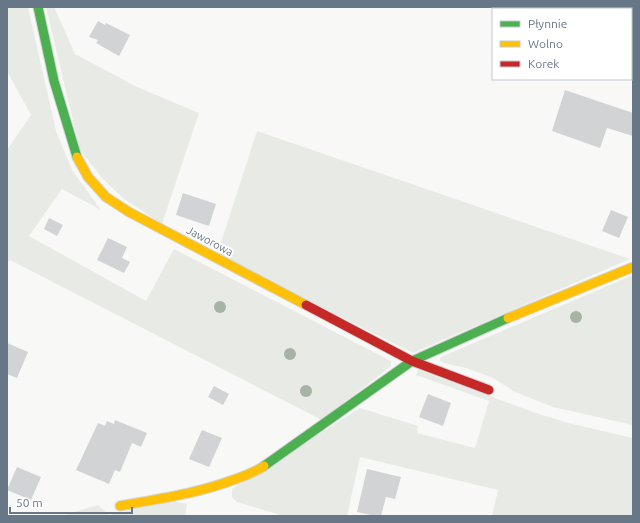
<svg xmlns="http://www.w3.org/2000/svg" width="640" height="523" font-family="Ubuntu,sans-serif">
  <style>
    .green { fill: #e8ebe5 }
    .building { fill: #d2d3d4 }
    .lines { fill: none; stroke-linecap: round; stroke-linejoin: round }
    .fast-casing { stroke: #d3d5d6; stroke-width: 11 }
    .slow-casing { stroke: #d3d5d6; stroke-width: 11 }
    .jam-casing { stroke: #d3d5d6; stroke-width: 11 }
    .fast { stroke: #4caf50; stroke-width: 9 }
    .slow { stroke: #ffc107; stroke-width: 9 }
    .jam { stroke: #c62828; stroke-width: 9 }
    .tree { fill: #a7b3a5 }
    .labels { text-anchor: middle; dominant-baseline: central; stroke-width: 4; stroke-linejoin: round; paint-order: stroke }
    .street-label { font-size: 11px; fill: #677788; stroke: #fff }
  </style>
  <rect width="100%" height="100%" fill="#f8f8f7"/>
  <!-- green -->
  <g class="green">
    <path d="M7,7H28L56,131L72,170L101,210L62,189L29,236L146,301L174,249L391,361V366L322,420L10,260L7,263V150L31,115L7,71Z"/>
    <path d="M46,7H54L75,54L137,87L199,113L162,224L123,198L103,179L80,150Z"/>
    <path d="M257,131L630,259L413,353L217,255Z"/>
    <path d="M633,275V425L553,407L515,392L493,378L466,368L444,363L440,361L441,357Z"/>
    <path d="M418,370L533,412L568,423L633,438V516H492L498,490L360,457L347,516H284L237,502L232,497V489L360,408L418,426L417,433L475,448L489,401L416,375Z"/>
    <path d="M173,501L187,504L185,516H61L98,505L109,515Z"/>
  </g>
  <!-- building -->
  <g class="building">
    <path d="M98,21L105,25L106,23L130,35L119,56L96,43L98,40L89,37Z"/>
    <path d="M565,90L633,113V136L607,128L600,148L552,131Z"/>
    <path d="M183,193L216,204L209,226L176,215Z"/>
    <path d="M611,210L628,217L619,238L602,231Z"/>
    <path d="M49,218L63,225L57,236L44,229Z"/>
    <path d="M108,238L127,247L122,258L130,262L124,273L97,260Z"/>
    <path d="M7,343L28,352L17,378L7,374Z"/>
    <path d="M214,386L229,394L223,405L208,397Z"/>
    <path d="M428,394L451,403L443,426L419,417Z"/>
    <path d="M115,420L147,433L141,447L132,443L120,472L115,470L109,484L76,470L98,423L105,426L107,421L114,424Z"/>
    <path d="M202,430L222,438L209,467L189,459Z"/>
    <path d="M17,467L41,477L31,500L7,490Z"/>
    <path d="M367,469L401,477L395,499L386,497L381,516H375L357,512Z"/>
  </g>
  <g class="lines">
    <defs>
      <g id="fast">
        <path d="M38,7L54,81L77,157"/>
        <path d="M264,466L412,361L508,318"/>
      </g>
      <g id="slow">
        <path d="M77,157L88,177L106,197L129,212L306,305"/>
        <path d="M508,318L633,267"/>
        <path d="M120,506C157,499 195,494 230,481C242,477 254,473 264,466"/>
      </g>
      <path id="jam" d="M306,305L412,361L489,390"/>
    </defs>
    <!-- fast casing -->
    <use href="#fast" class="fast-casing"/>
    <!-- slow casing -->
    <use href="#slow" class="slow-casing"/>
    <!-- jam casing -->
    <use href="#jam" class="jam-casing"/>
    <!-- fast -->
    <use href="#fast" class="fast"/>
    <!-- slow -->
    <use href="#slow" class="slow"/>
    <!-- jam -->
    <use href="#jam" class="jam"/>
  </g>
  <!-- trees -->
  <g class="tree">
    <circle cx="220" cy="307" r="6"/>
    <circle cx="576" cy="317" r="6"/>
    <circle cx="290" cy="354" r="6"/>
    <circle cx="306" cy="391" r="6"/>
  </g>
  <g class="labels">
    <!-- street labels -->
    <g class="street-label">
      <text transform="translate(210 241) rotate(28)">Jaworowa</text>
    </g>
  </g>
  <!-- border -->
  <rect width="640" height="523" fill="none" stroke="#677788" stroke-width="16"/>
  <!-- legend -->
  <rect x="492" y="8" width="140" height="72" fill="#ffffff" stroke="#c2c9cf"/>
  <rect x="500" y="21" width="20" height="6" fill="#4caf50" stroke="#c2c9cf"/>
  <text x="528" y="28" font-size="12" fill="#677788">Płynnie</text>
  <rect x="500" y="41" width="20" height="6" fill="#ffc107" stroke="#c2c9cf"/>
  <text x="528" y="48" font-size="12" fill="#677788">Wolno</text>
  <rect x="500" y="61" width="20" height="6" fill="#c62828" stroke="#c2c9cf"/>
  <text x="528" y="68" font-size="12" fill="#677788">Korek</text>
  <!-- scale -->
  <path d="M10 507v6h122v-6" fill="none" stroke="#677788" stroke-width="2"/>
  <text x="16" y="507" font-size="12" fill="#677788" stroke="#ffffff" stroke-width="3" paint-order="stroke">50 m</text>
</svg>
